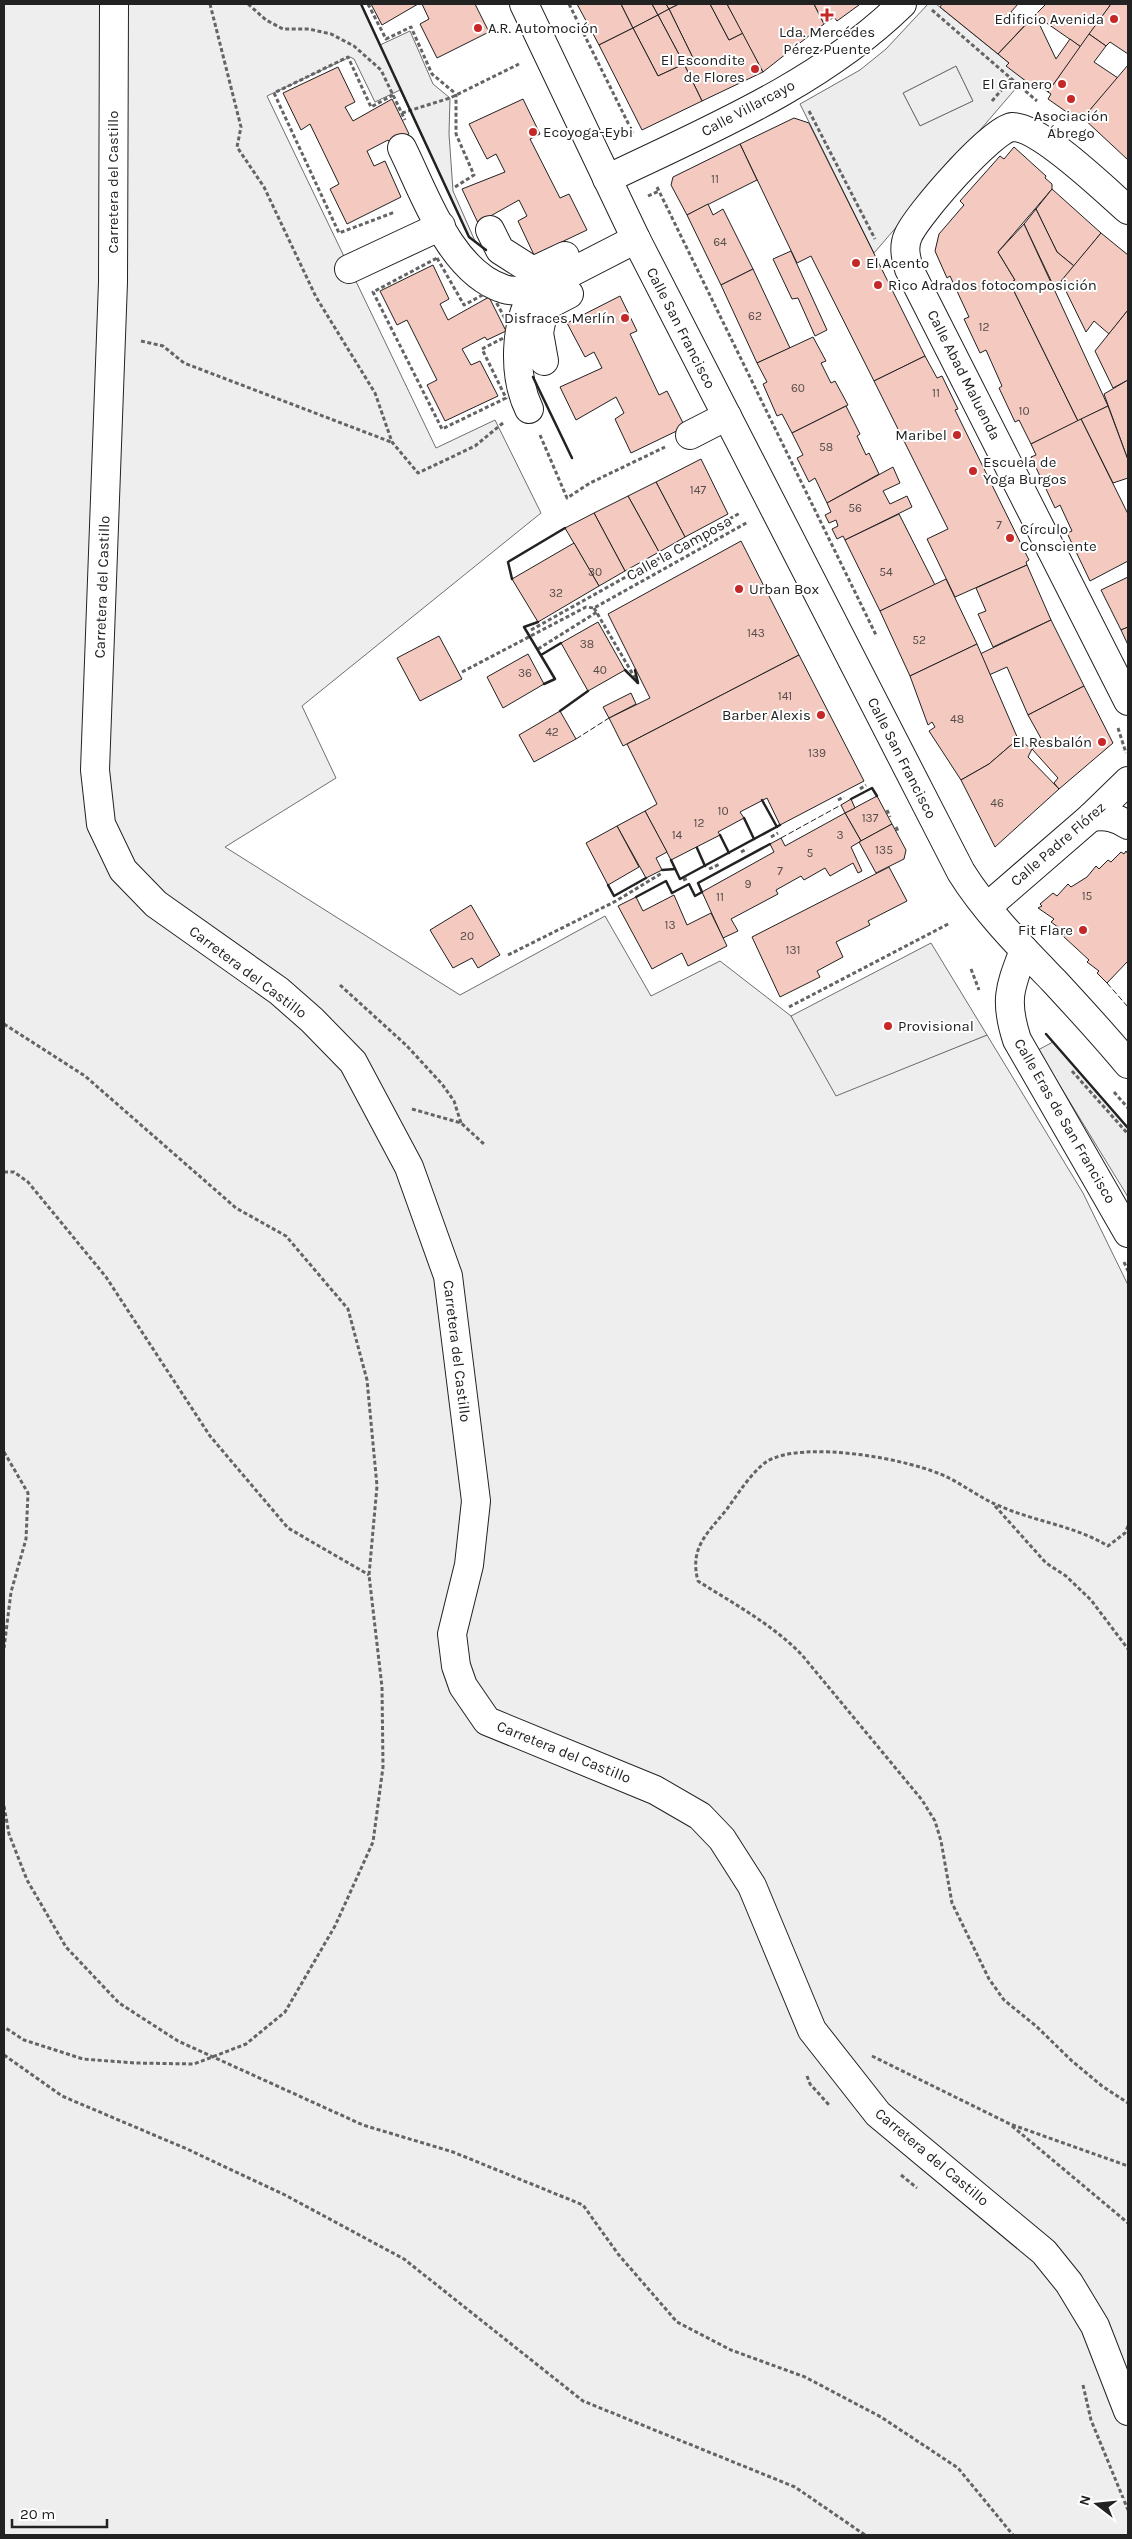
<svg xmlns="http://www.w3.org/2000/svg" width="1132" height="2539" font-family="Karla,sans-serif">
  <style>
    .green { fill: #eee; stroke: #6f6f6f }
    .parking { fill: #ededed; stroke: #6f6f6f; fill-rule: evenodd }
    .building { fill: #f3c9c0; stroke: #222 }
    .lines { fill: none; stroke-linecap: round; stroke-linejoin: round }
    .minor-casing { stroke: #222; stroke-width: 30 }
    .path { stroke: #646464; stroke-width: 3; stroke-dasharray: 4 2.5; stroke-linecap: butt }
    .minor { stroke: #fff; stroke-width: 28 }
    .fence { stroke: #222; stroke-width: 1; stroke-dasharray: 6 2.5; stroke-linecap: butt }
    .wall { stroke: #222; stroke-width: 2.5 }
    .poi-dot { fill: #c62828; stroke: #fff; stroke-width: 2 }
    .labels { text-anchor: middle; dominant-baseline: central; stroke-width: 4; stroke-linejoin: round; paint-order: stroke }
    .number-label { font-size: 12px; fill: #564c4a }
    .poi-label { font-size: 15px; fill: #222; stroke: #fff; text-anchor: end }
    .street-label { font-size: 15px; fill: #222; stroke: #fff }
  </style>
  <rect width="100%" height="100%" fill="#fff"/>
  <!-- green -->
  <g class="green">
    <path d="M4,4H361L380,45L410,31L433,84L450,98L449,134L453,191L475,241L469,237L400,90L375,102L354,59L350,57L267,96L436,448L495,420L541,513L302,706L336,778L225,847L460,995L605,916L651,996L720,961L791,1016L836,1095L987,1035L1083,1193L1128,1285V2535H4Z"/>
    <path d="M956,66L973,101L920,126L903,93Z"/>
  </g>
  <!-- parking -->
  <g class="parking">
    <path d="M928,4H936L1009,63L1007,65L1024,79L874,253L800,104L860,70L886,49ZM956,66L973,101L920,126L903,93Z"/>
    <path d="M931,943L987,1035L836,1096L791,1016Z"/>
    <path d="M1053,1042L1128,1128V1197L1038,1050Z"/>
  </g>
  <!-- building -->
  <g class="building">
    <path d="M371,4H418L382,25Z"/>
    <path d="M422,4H475L489,32L437,58L420,24L429,19Z"/>
    <path d="M577,4H621L633,28L599,45Z"/>
    <path d="M621,4H652L658,15L633,28Z"/>
    <path d="M652,4H666L669,9L658,15Z"/>
    <path d="M666,4H679L669,9Z"/>
    <path d="M679,4H710L729,40L743,33L763,72L702,101L684,64L693,58L669,9Z"/>
    <path d="M710,4H727L743,33L729,40Z"/>
    <path d="M727,4H814L824,24L763,72Z"/>
    <path d="M814,4H859V5L837,21L834,17L824,24Z"/>
    <path d="M942,4H1018L1011,12L1027,23L998,54L940,7Z"/>
    <path d="M1046,4H1111L1081,47L1035,15Z"/>
    <path d="M1111,4H1128V54L1110,42L1106,46L1089,34Z"/>
    <path d="M669,9L693,58L684,64L658,15Z"/>
    <path d="M658,15L684,64L658,76L633,28Z"/>
    <path d="M1035,15L1056,59L1070,39L1081,47L1048,92L1037,84L1035,88L1006,66L1009,63L998,54Z"/>
    <path d="M633,28L658,76L684,64L702,101L642,130L599,45Z"/>
    <path d="M1089,34L1106,46L1094,62L1118,78L1083,118L1080,117L1078,120L1048,99L1051,94L1048,92Z"/>
    <path d="M1128,65V160L1083,118Z"/>
    <path d="M338,67L355,102L345,107L353,121L392,99L409,134L390,143L388,140L367,151L374,166L385,161L401,197L347,224L330,189L339,184L310,124L301,130L283,93Z"/>
    <path d="M523,99L540,134L530,139L560,198L569,194L587,230L534,255L518,221L527,216L519,200L478,223L462,189L505,172L496,154L487,159L469,124Z"/>
    <path d="M794,118L809,123L925,356L874,381L811,256L797,263L740,144Z"/>
    <path d="M740,144L757,180L687,215L671,185L673,177Z"/>
    <path d="M1014,147L1046,176L1045,178L1052,184V189L998,252L1015,280L1010,283L1078,421L1031,444L1019,420L1015,422L999,388L1002,386L986,350L980,353L964,319L969,317L950,276L947,278L935,251L939,234L964,205L960,201L1000,156L1004,159Z"/>
    <path d="M1052,189L1101,233L1074,266L1057,252L1036,209Z"/>
    <path d="M708,204L713,215L723,209L753,269L721,285L687,215Z"/>
    <path d="M1036,209L1057,252L1074,266L1055,289L1024,224Z"/>
    <path d="M1024,224L1108,406L1078,421L1010,283L1015,280L998,252Z"/>
    <path d="M1101,233L1128,255V310L1109,334L1094,321L1086,332L1061,281Z"/>
    <path d="M791,251L827,330L815,336L798,298L792,299L773,259Z"/>
    <path d="M433,265L449,299L440,304L448,320L489,297L506,331L487,340L485,337L462,349L471,365L480,361L498,396L445,421L427,385L437,380L407,320L397,325L380,291Z"/>
    <path d="M753,269L790,348L757,363L721,285Z"/>
    <path d="M620,296L637,331L630,334L659,395L667,391L685,427L631,453L615,419L624,413L616,397L576,420L560,387L602,368L594,352L585,357L567,323Z"/>
    <path d="M1128,310V380L1113,388L1095,351Z"/>
    <path d="M813,337L826,361L821,363L831,383L835,381L848,405L792,433L782,414L777,416L763,384L767,382L757,363Z"/>
    <path d="M925,356L937,378L942,376L958,409L955,410L1029,560L1026,562L1027,565L955,597L927,539L948,529L874,381Z"/>
    <path d="M1128,380V460L1104,394Z"/>
    <path d="M846,406L860,434L857,436L866,455L869,453L879,474L827,503L815,478L809,482L797,458L803,455L792,433Z"/>
    <path d="M1108,406L1128,460V478L1113,483L1081,419Z"/>
    <path d="M1081,419L1128,514V561L1090,581L1067,533L1072,531L1060,505L1055,508L1031,457L1036,455L1031,444Z"/>
    <path d="M701,459L728,514L685,537L656,482Z"/>
    <path d="M893,467L900,483L883,491L890,504L907,496L912,507L845,540L843,536L837,539L832,529L838,526L836,520L829,523L825,515L831,512L827,503Z"/>
    <path d="M656,482L685,537L659,552L628,496Z"/>
    <path d="M628,496L659,552L625,571L594,513Z"/>
    <path d="M594,513L625,571L599,586L565,528Z"/>
    <path d="M899,514L935,585L880,611L845,540Z"/>
    <path d="M741,541L799,655L623,746L609,718L650,698L608,614Z"/>
    <path d="M574,543L599,586L538,622L512,579Z"/>
    <path d="M1027,565L1051,620L993,647L978,614L986,611L976,588Z"/>
    <path d="M1128,577V627L1121,630L1101,590Z"/>
    <path d="M946,579L977,644L910,676L880,611Z"/>
    <path d="M1051,620L1084,686L1028,715L1007,667L989,675L980,654Z"/>
    <path d="M598,622L625,670L588,691L561,643Z"/>
    <path d="M1128,627V645L1121,630Z"/>
    <path d="M439,636L462,679L420,701L397,658Z"/>
    <path d="M977,644L1018,739L989,764L961,780L929,731L935,727L932,722L928,725L910,676Z"/>
    <path d="M528,654L544,684L503,708L487,677Z"/>
    <path d="M799,655L864,781L780,825L767,798L740,812L744,818L718,832L720,835L671,860L645,811L657,804L627,744Z"/>
    <path d="M1084,686L1113,743L1059,789L1054,783L1058,778L1032,749L1043,742L1028,715Z"/>
    <path d="M631,693L636,704L609,718L603,707Z"/>
    <path d="M560,711L576,739L534,762L519,735Z"/>
    <path d="M1018,739L1032,749L1028,757L1059,789L995,847L961,780L989,764Z"/>
    <path d="M877,796L892,824L861,841L845,813Z"/>
    <path d="M851,799L855,808L845,813L841,805Z"/>
    <path d="M645,811L667,852L656,858L662,870L646,878L617,826Z"/>
    <path d="M845,813L861,841L851,847L862,871L858,873L853,863L830,876L825,868L804,880L801,876L776,890L778,894L731,919L738,931L723,938L702,892L774,852L770,844L781,838L785,846Z"/>
    <path d="M892,824L906,850L904,859L876,873L859,842Z"/>
    <path d="M617,826L639,867L608,885L586,843Z"/>
    <path d="M1126,851L1128,854V961L1107,983L1097,973L1099,971L1087,962L1089,960L1063,936L1066,933L1051,922L1054,919L1038,908L1042,906L1040,904L1053,893L1057,896L1068,884L1071,887L1087,877L1096,866L1099,869L1108,860L1111,862L1121,852L1124,854Z"/>
    <path d="M889,867L907,901L868,921L870,925L836,942L843,957L817,971L820,977L780,997L752,937Z"/>
    <path d="M674,895L687,925L711,913L727,946L688,966L682,953L652,969L618,906L636,897L643,911Z"/>
    <path d="M471,905L500,955L478,968L472,958L453,968L430,930Z"/>
  </g>
  <g class="lines">
    <defs>
      <g id="minor">
        <path d="M114,4L113,282L95,770L101,824L123,870L156,904L279,991L312,1020L353,1062L409,1167L448,1276L476,1501L469,1565L452,1634L456,1666L463,1686L487,1721L655,1790L700,1816L722,1839L752,1886L812,2030L878,2114L1044,2252L1069,2283L1095,2326L1128,2411"/>
        <path d="M524,4L636,239L961,872C986,912 1021,947 1054,981C1079,1008 1104,1035 1128,1064"/>
        <path d="M402,148C425,194 450,272 504,289C514,292 524,291 535,291"/>
        <path d="M607,179C709,130 820,84 902,4"/>
        <path d="M1128,210C1105,190 1040,126 1012,127C993,128 916,216 908,236C903,247 906,258 909,269L1128,701"/>
        <path d="M490,230L500,250L533,271L565,256"/>
        <path d="M349,269L441,226"/>
        <path d="M544,361L539,333L544,307L569,294"/>
        <path d="M529,409C513,376 514,322 535,291L636,239"/>
        <path d="M690,435L727,416"/>
        <path d="M1091,817C1106,815 1116,817 1128,825"/>
        <path d="M987,907L1091,817L1128,781"/>
        <path d="M1024,950C1010,987 1004,1000 1017,1040L1128,1233"/>
      </g>
    </defs>
    <!-- minor casing -->
    <use href="#minor" class="minor-casing"/>
    <!-- path -->
    <g class="path">
      <path d="M210,4L241,127L237,147L264,187L316,297L375,393L392,442L418,473L475,446L503,423"/>
      <path d="M248,4L266,20L283,29H309L331,34L354,46L381,70L405,120"/>
      <path d="M368,4L386,39L411,27L432,74L456,94"/>
      <path d="M569,4L633,133"/>
      <path d="M932,10L1037,101"/>
      <path d="M393,95L371,107L348,57L274,93L339,233L395,212"/>
      <path d="M992,101L1011,79"/>
      <path d="M809,111L875,239"/>
      <path d="M402,113L450,98L519,64"/>
      <path d="M455,187L474,175L456,134V94"/>
      <path d="M657,187L876,635"/>
      <path d="M648,196L659,191"/>
      <path d="M437,258L464,305L490,291L513,333L482,349L506,398L442,429L373,292Z"/>
      <path d="M141,341L163,346L184,363L391,442"/>
      <path d="M540,435L567,498L590,483L665,447"/>
      <path d="M594,608L638,683"/>
      <path d="M531,630L740,513"/>
      <path d="M538,649L597,612"/>
      <path d="M462,672L586,607L594,608L748,522"/>
      <path d="M1118,728L1126,753"/>
      <path d="M860,789L866,785"/>
      <path d="M838,800L844,797"/>
      <path d="M887,810L890,817"/>
      <path d="M896,827L899,833"/>
      <path d="M771,837L778,833"/>
      <path d="M741,852L747,849"/>
      <path d="M709,869L720,864"/>
      <path d="M683,880L688,878"/>
      <path d="M508,955L616,901L662,873"/>
      <path d="M971,969L979,990"/>
      <path d="M340,985L406,1045L442,1084L454,1101L461,1123"/>
      <path d="M789,1007L950,923"/>
      <path d="M4,1024L85,1076L236,1208L286,1236L348,1309L367,1380L377,1486L369,1575L382,1687L383,1767L373,1842L335,1926L285,2012L246,2044L194,2064L135,2063L83,2059L24,2040L4,2027"/>
      <path d="M1072,1071L1128,1134"/>
      <path d="M1114,1092L1128,1108"/>
      <path d="M412,1109L461,1123L485,1145"/>
      <path d="M4,1172H14L28,1182L106,1277L210,1436L288,1528L369,1575"/>
      <path d="M1124,1262L1128,1271"/>
      <path d="M4,1452L28,1493L26,1539L11,1592L4,1648"/>
      <path d="M995,1506L1046,1563L1066,1576L1091,1600L1128,1649"/>
      <path d="M1128,1526L1125,1533L1108,1546C1075,1526 1037,1522 1002,1507C983,1500 967,1487 949,1478C912,1459 802,1439 766,1462C751,1473 738,1494 727,1509C708,1533 689,1547 698,1581C734,1604 772,1624 802,1655L922,1800L935,1821L941,1841L952,1903L989,1979L1004,2000L1036,2026L1072,2061L1102,2086L1128,2103"/>
      <path d="M4,1806L9,1834L27,1880L66,1947L119,2003L178,2041L363,2125L453,2152L583,2205L618,2254L677,2322L731,2350L805,2377L881,2417L958,2468L1013,2535"/>
      <path d="M4,2055L62,2096L187,2149L285,2195L404,2259L583,2401L795,2487L865,2535"/>
      <path d="M872,2056L1010,2124L1128,2166"/>
      <path d="M807,2076L810,2084L830,2106"/>
      <path d="M1012,2126L1128,2223"/>
      <path d="M901,2175L917,2188"/>
      <path d="M1083,2385L1091,2420L1128,2510"/>
    </g>
    <!-- minor -->
    <use href="#minor" class="minor"/>
    <!-- fence -->
    <g class="fence">
      <path d="M576,739L609,718"/>
      <path d="M781,838L841,805"/>
      <path d="M1107,983L1128,1007"/>
    </g>
    <!-- wall -->
    <g class="wall">
      <path d="M361,4L469,237L486,250"/>
      <path d="M533,377L572,458"/>
      <path d="M512,579L508,562L565,528"/>
      <path d="M538,622L524,627L555,679L544,684"/>
      <path d="M541,655L561,643"/>
      <path d="M625,670L638,683L635,670"/>
      <path d="M560,711L588,691"/>
      <path d="M851,799L872,788L877,796"/>
      <path d="M762,800L777,827"/>
      <path d="M744,818L754,839"/>
      <path d="M720,835L729,853"/>
      <path d="M697,848L705,866"/>
      <path d="M671,860L680,879L780,825"/>
      <path d="M662,870L675,869"/>
      <path d="M608,885L614,896L646,878"/>
      <path d="M672,893L689,884L695,896L702,892L698,883L770,844"/>
      <path d="M636,897L666,881L672,893"/>
      <path d="M1046,1034L1128,1128"/>
    </g>
  </g>
  <!-- markers -->
  <g class="poi-dot">
    <path d="M824.5 7.5h5v5h5v5h-5v5h-5v-5h-5v-5h5z"/>
    <circle cx="1114" cy="19" r="5"/>
    <circle cx="478" cy="28" r="5"/>
    <circle cx="755" cy="69" r="5"/>
    <circle cx="1062" cy="84" r="5"/>
    <circle cx="1071" cy="99" r="5"/>
    <circle cx="533" cy="132" r="5"/>
    <circle cx="856" cy="263" r="5"/>
    <circle cx="878" cy="285" r="5"/>
    <circle cx="625" cy="318" r="5"/>
    <circle cx="957" cy="435" r="5"/>
    <circle cx="973" cy="471" r="5"/>
    <circle cx="1010" cy="538" r="5"/>
    <circle cx="739" cy="589" r="5"/>
    <circle cx="821" cy="715" r="5"/>
    <circle cx="1102" cy="742" r="5"/>
    <circle cx="1083" cy="930" r="5"/>
    <circle cx="888" cy="1026" r="5"/>
  </g>
  <g class="labels">
    <!-- number labels -->
    <g class="number-label">
      <text x="715" y="179">11</text>
      <text x="720" y="242">64</text>
      <text x="755" y="316">62</text>
      <text x="984" y="327">12</text>
      <text x="798" y="388">60</text>
      <text x="936" y="393">11</text>
      <text x="1024" y="411">10</text>
      <text x="826" y="447">58</text>
      <text x="698" y="490">147</text>
      <text x="855" y="508">56</text>
      <text x="999" y="525">7</text>
      <text x="595" y="572">30</text>
      <text x="886" y="572">54</text>
      <text x="556" y="593">32</text>
      <text x="756" y="633">143</text>
      <text x="919" y="640">52</text>
      <text x="587" y="644">38</text>
      <text x="600" y="670">40</text>
      <text x="525" y="673">36</text>
      <text x="785" y="696">141</text>
      <text x="957" y="719">48</text>
      <text x="552" y="732">42</text>
      <text x="817" y="753">139</text>
      <text x="997" y="803">46</text>
      <text x="723" y="811">10</text>
      <text x="870" y="818">137</text>
      <text x="699" y="823">12</text>
      <text x="677" y="835">14</text>
      <text x="840" y="835">3</text>
      <text x="884" y="850">135</text>
      <text x="810" y="853">5</text>
      <text x="780" y="871">7</text>
      <text x="748" y="884">9</text>
      <text x="1087" y="896">15</text>
      <text x="720" y="897">11</text>
      <text x="670" y="925">13</text>
      <text x="467" y="936">20</text>
      <text x="793" y="950">131</text>
    </g>
    <!-- poi labels -->
    <g class="poi-label">
      <text x="1104" y="19">Edificio Avenida</text>
      <text x="488" y="28" text-anchor="start">A.R. Automoción</text>
      <text x="827" y="32" text-anchor="middle">Lda. Mercédes<tspan x="827" dy="17">Pérez Puente</tspan></text>
      <text x="745" y="60">El Escondite<tspan x="745" dy="17">de Flores</tspan></text>
      <text x="1052" y="84">El Granero</text>
      <text x="1071" y="116" text-anchor="middle">Asociación<tspan x="1071" dy="17">Ábrego</tspan></text>
      <text x="543" y="132" text-anchor="start">Ecoyoga-Eybi</text>
      <text x="866" y="263" text-anchor="start">El Acento</text>
      <text x="888" y="285" text-anchor="start">Rico Adrados fotocomposición</text>
      <text x="615" y="318">Disfraces Merlín</text>
      <text x="947" y="435">Maribel</text>
      <text x="983" y="462" text-anchor="start">Escuela de<tspan x="983" dy="17">Yoga Burgos</tspan></text>
      <text x="1020" y="529" text-anchor="start">Círculo<tspan x="1020" dy="17">Consciente</tspan></text>
      <text x="749" y="589" text-anchor="start">Urban Box</text>
      <text x="811" y="715">Barber Alexis</text>
      <text x="1092" y="742">El Resbalón</text>
      <text x="1073" y="930">Fit Flare</text>
      <text x="898" y="1026" text-anchor="start">Provisional</text>
    </g>
    <!-- street labels -->
    <g class="street-label">
      <text transform="translate(748 108) rotate(-28)">Calle Villarcayo</text>
      <text transform="translate(113 182) rotate(-90)">Carretera del Castillo</text>
      <text transform="translate(681 328) rotate(63)">Calle San Francisco</text>
      <text transform="translate(964 375) rotate(63)">Calle Abad Maluenda</text>
      <text transform="translate(679 548) rotate(-29)">Calle la Camposa</text>
      <text transform="translate(102 587) rotate(-88)">Carretera del Castillo</text>
      <text transform="translate(902 758) rotate(63)">Calle San Francisco</text>
      <text transform="translate(1058 844) rotate(-41)">Calle Padre Flórez</text>
      <text transform="translate(248 972) rotate(37)">Carretera del Castillo</text>
      <text transform="translate(1065 1121) rotate(60)">Calle Eras de San Francisco</text>
      <text transform="translate(457 1351) rotate(83)">Carretera del Castillo</text>
      <text transform="translate(564 1752) rotate(22)">Carretera del Castillo</text>
      <text transform="translate(932 2157) rotate(40)">Carretera del Castillo</text>
    </g>
  </g>
  <!-- border -->
  <rect width="1132" height="2539" fill="none" stroke="#222222" stroke-width="10"/>
  <!-- north arrow -->
  <g transform="translate(1097 2504) rotate(286)" stroke="#ffffff" stroke-width="4" paint-order="stroke">
  <path d="M0-4L9 19L0 12L-9 19Z" fill="#222222"/>
  <text y="-8" font-size="14" font-weight="bold" text-anchor="middle" fill="#222222">N</text>
  </g>
  <!-- scale -->
  <path d="M12 2519v8h95v-8" fill="none" stroke="#222222" stroke-width="2.5"/>
  <text x="20" y="2519" font-size="15" fill="#222222" stroke="#ffffff" stroke-width="4" paint-order="stroke">20 m</text>
</svg>
